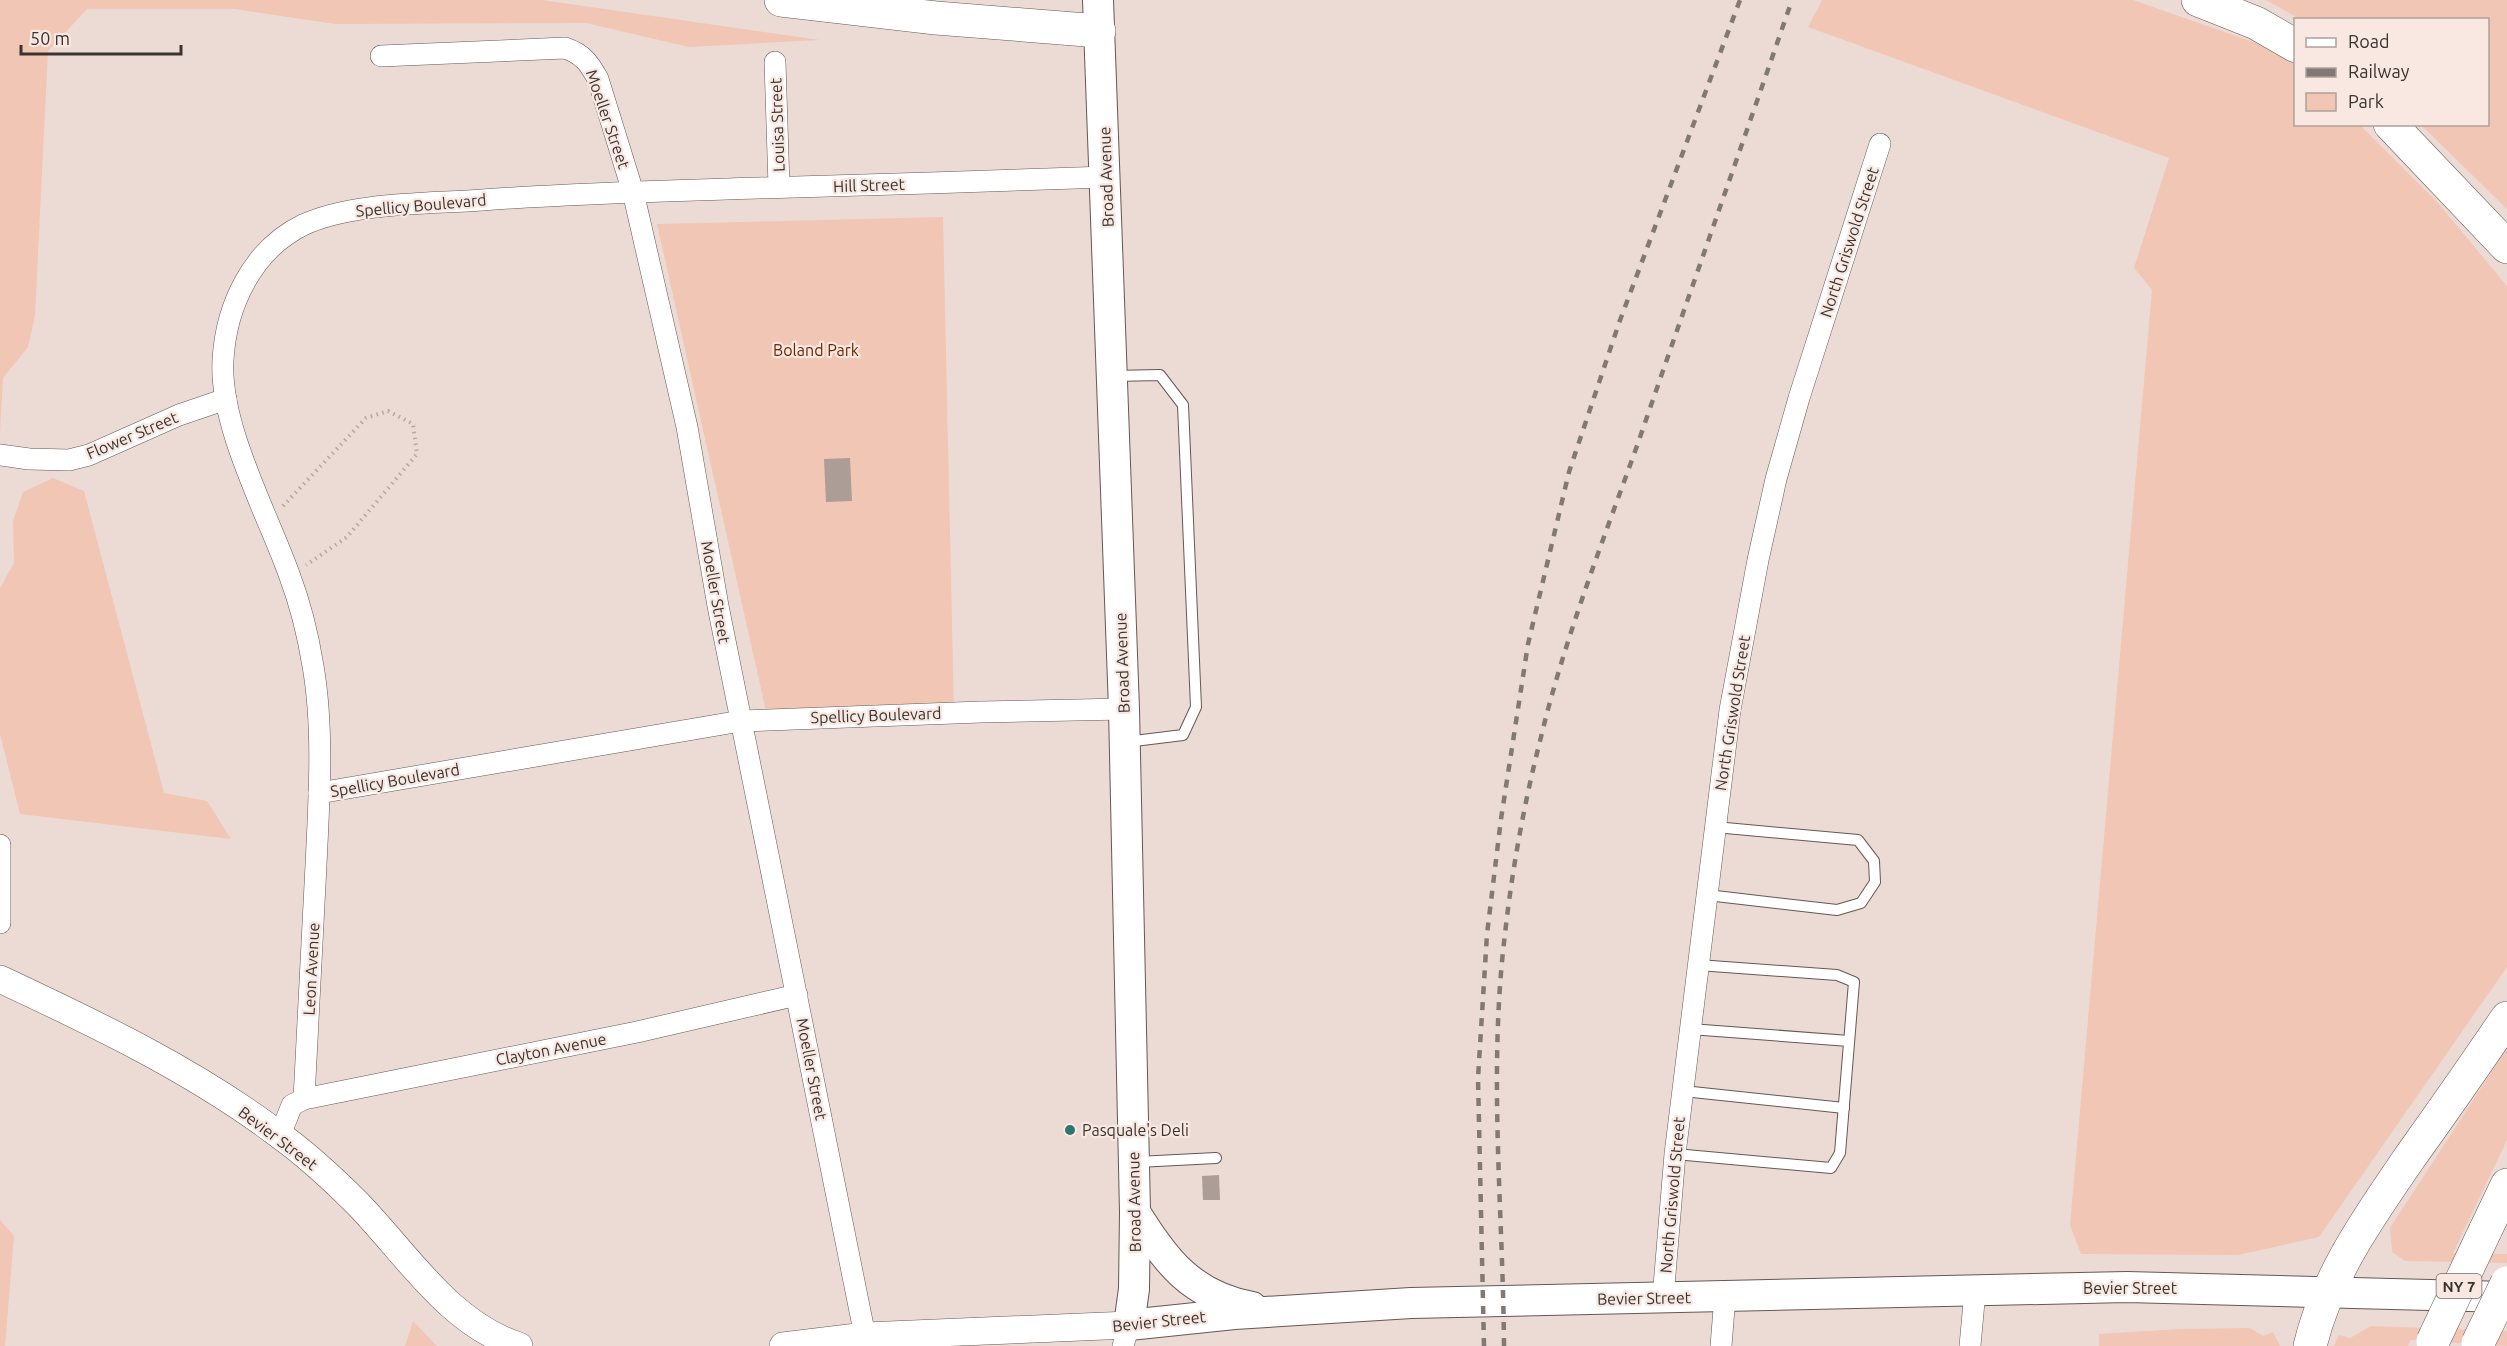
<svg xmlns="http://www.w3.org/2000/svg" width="2507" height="1346" font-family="Ubuntu,sans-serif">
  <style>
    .green { fill: #f1c6b4 }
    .building { fill: #ac9d96 }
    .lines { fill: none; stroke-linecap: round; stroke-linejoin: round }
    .service-casing { stroke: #665852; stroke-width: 12 }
    .minor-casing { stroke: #665852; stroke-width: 22 }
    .tertiary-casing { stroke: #665852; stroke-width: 28 }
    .secondary-casing { stroke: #665852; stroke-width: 32 }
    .primary-casing { stroke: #665852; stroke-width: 34 }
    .motorway-casing { stroke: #665852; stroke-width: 34 }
    .path { stroke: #b5a7a1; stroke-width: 4; stroke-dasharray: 1.5 4.5; stroke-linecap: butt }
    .service { stroke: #fff; stroke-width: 10 }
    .minor { stroke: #fff; stroke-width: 21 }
    .tertiary { stroke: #fff; stroke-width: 27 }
    .secondary { stroke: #fff; stroke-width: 30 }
    .primary { stroke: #fff; stroke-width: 33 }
    .motorway { stroke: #fff; stroke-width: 33 }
    .rail { stroke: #837974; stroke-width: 4.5; stroke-dasharray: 8 8; stroke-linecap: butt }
    .primary-bridge-casing { stroke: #665852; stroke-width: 34; stroke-linecap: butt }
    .primary-bridge { stroke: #fff; stroke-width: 33 }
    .poi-dot { fill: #2c7574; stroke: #f9e8e1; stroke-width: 2 }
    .labels { text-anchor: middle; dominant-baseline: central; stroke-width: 4.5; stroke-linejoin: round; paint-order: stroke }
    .shield { fill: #f9e8e1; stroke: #736a66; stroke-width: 1.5 }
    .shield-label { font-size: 15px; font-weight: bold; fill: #3a3431 }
    .street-label { font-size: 16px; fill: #3a3431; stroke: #f9e8e1 }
    .park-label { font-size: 16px; fill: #6b2600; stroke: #f9e8e1 }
    .poi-label { font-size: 16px; fill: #3a3431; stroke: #f9e8e1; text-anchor: start }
  </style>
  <rect width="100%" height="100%" fill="#ecdbd4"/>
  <!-- green -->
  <g class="green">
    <path d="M0,0H542L820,40L689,47L586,23L335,24L234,9H87L48,51L35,315L28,347L3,378L0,433Z"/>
    <path d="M1822,0H2133L2290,55L2295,60L2296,124L2360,125L2438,203L2507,286V967L2319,1237L2238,1255L2081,1254L2070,1225L2152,290L2134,268L2169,158L1808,27Z"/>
    <path d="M2266,0H2507V209L2421,125L2488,124V20L2300,19Z"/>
    <path d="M943,217L954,713L768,720L657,224Z"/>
    <path d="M53,478L84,491L164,793L207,801L231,839L20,814L0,734V588L14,563L13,521L23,492Z"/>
    <path d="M2507,1048V1140L2453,1253L2507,1254V1263L2405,1261L2392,1252L2390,1228Z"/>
    <path d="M0,1220L14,1236L5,1346H0Z"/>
    <path d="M413,1321L437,1346H405Z"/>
    <path d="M2371,1326L2507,1331V1346L2411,1340L2408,1346H2334L2339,1335L2350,1338Z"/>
    <path d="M2250,1328L2263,1336L2273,1332L2280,1346H2099V1334L2181,1329Z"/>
  </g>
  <!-- building -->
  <g class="building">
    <path d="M850,458L852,501L826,502L824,459Z"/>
    <path d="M1219,1175L1220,1200H1203L1202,1176Z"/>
  </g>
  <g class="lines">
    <defs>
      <g id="service">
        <path d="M1113,376L1160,375L1183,405L1196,707L1183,735L1126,742"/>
        <path d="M1707,895L1837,910L1861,903L1875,882L1874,861L1858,840L1715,827"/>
        <path d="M1690,1029L1849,1041"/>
        <path d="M1683,1091L1844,1108"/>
        <path d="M1675,1154L1831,1168L1840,1153L1854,982L1837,975L1698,965"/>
        <path d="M1137,1162L1216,1158"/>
      </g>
      <g id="minor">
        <path d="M381,56L565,48C583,54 589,63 598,79L633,192L687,427L718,606L865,1336"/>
        <path d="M775,62L779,187"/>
        <path d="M0,455L29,459L69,460L89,455L179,415L226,399"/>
        <path d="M319,793L741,721L981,712L1124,709"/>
        <path d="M0,845V923"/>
        <path d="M304,1099C308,1021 312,943 316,865C319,801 324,729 313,666C308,635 300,603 289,574C267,513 219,425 223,360C226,306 252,250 303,225C352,202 429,204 482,200C575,193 667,191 759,188C875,185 990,181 1106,177"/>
        <path d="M280,1135L292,1105L304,1099L637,1032L797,995"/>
        <path d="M1663,1298L1675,1154L1730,710L1758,560L1776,479L1799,398L1880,144"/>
        <path d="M1123,1346L1129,1325"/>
        <path d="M1721,1346L1725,1296"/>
        <path d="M1970,1346L1975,1291"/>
      </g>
      <g id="tertiary">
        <path d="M0,979C96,1024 193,1070 278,1134C306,1154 333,1179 357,1203C406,1253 449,1324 519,1346"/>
        <path d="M783,1346L865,1336L1129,1325"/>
      </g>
      <g id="secondary">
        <path d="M1098,0L1124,709L1135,1212L1134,1289L1129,1325L1234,1314L1411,1303L2127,1287L2507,1297"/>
        <path d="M1135,1212C1165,1261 1192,1296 1252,1307"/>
      </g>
      <g id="primary">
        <path d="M2485,1231L2507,1185"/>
        <path d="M2310,1346C2327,1275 2369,1217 2410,1157C2443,1111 2475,1065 2507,1018"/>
      </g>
      <g id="motorway">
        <path d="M781,0L936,18L1099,31"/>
        <path d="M2198,0L2256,23L2296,46"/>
        <path d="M2390,124L2507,247"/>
      </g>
    </defs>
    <!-- service casing -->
    <use href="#service" class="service-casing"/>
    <!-- minor casing -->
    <use href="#minor" class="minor-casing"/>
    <!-- tertiary casing -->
    <use href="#tertiary" class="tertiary-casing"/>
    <!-- secondary casing -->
    <use href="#secondary" class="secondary-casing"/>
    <!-- primary casing -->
    <use href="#primary" class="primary-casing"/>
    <!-- motorway casing -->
    <use href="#motorway" class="motorway-casing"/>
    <!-- path -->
    <path class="path" d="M283,506L366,418L388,411L413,424L417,454L347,537L306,565"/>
    <!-- service -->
    <use href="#service" class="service"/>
    <!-- minor -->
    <use href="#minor" class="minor"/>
    <!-- tertiary -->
    <use href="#tertiary" class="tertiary"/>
    <!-- secondary -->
    <use href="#secondary" class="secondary"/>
    <!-- primary -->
    <use href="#primary" class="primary"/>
    <!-- motorway -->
    <use href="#motorway" class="motorway"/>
    <!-- rail -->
    <g class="rail">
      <path d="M1484,1346L1478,1078L1487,934L1501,819L1528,644L1569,472L1619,323L1740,0"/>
      <path d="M1504,1346C1503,1209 1488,1071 1505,934C1512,870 1524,804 1540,741C1564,640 1603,541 1638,443C1689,295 1741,148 1792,0"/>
    </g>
    <defs>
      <g id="primary-bridge">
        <path d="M2433,1341L2485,1231"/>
        <path d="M2478,1343L2507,1283"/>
      </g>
    </defs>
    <!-- primary-bridge casing -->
    <use href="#primary-bridge" class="primary-bridge-casing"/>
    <!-- primary-bridge -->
    <use href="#primary-bridge" class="primary-bridge"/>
  </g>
  <!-- markers -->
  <circle class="poi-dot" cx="1070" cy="1130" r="6"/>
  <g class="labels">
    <!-- shield labels -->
    <rect class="shield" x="2436.5" y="1274" width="45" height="24" rx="4.5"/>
    <g class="shield-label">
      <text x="2459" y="1286">NY 7</text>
    </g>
    <!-- street labels -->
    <g class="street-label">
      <text transform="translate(608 119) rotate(71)">Moeller Street</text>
      <text transform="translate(777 125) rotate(-92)">Louisa Street</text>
      <text transform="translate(1106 177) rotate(-92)">Broad Avenue</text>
      <text transform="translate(869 185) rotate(-2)">Hill Street</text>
      <text transform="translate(421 205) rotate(-5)">Spellicy Boulevard</text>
      <text transform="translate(1849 242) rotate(-72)">North Griswold Street</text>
      <text transform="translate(132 435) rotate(-23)">Flower Street</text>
      <text transform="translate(716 592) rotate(80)">Moeller Street</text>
      <text transform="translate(1122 663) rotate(-92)">Broad Avenue</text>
      <text transform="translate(1732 713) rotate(-81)">North Griswold Street</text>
      <text transform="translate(876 715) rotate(-2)">Spellicy Boulevard</text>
      <text transform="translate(395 780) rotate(-10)">Spellicy Boulevard</text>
      <text transform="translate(311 969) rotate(-87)">Leon Avenue</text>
      <text transform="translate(551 1049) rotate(-11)">Clayton Avenue</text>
      <text transform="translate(812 1069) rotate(79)">Moeller Street</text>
      <text transform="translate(278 1138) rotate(37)">Bevier Street</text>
      <text transform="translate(1672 1195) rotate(-85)">North Griswold Street</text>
      <text transform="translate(1134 1202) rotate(-91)">Broad Avenue</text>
      <text x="2130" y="1288">Bevier Street</text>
      <text transform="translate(1644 1298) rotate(-1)">Bevier Street</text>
      <text transform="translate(1159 1321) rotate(-6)">Bevier Street</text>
    </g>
    <!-- park labels -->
    <g class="park-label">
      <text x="816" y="350">Boland Park</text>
    </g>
    <!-- poi labels -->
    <g class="poi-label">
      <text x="1082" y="1130">Pasquale's Deli</text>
    </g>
  </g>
  <!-- legend -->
  <rect x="2294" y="18" width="195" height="108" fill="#f9e8e1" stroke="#ada09b" stroke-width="1.5"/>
  <rect x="2306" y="38" width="30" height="9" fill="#ffffff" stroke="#ada09b" stroke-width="1.5"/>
  <text x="2348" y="48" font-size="18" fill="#3a3431">Road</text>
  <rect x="2306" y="68" width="30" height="9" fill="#837974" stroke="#ada09b" stroke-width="1.5"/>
  <text x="2348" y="78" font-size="18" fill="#3a3431">Railway</text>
  <rect x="2306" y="93" width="30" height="18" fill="#f1c6b4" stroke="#ada09b" stroke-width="1.5"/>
  <text x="2348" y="108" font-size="18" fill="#3a3431">Park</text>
  <!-- scale -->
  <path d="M21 45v9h160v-9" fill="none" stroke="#3a3431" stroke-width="3"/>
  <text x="30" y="45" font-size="18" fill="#3a3431" stroke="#f9e8e1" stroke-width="4.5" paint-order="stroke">50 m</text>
</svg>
